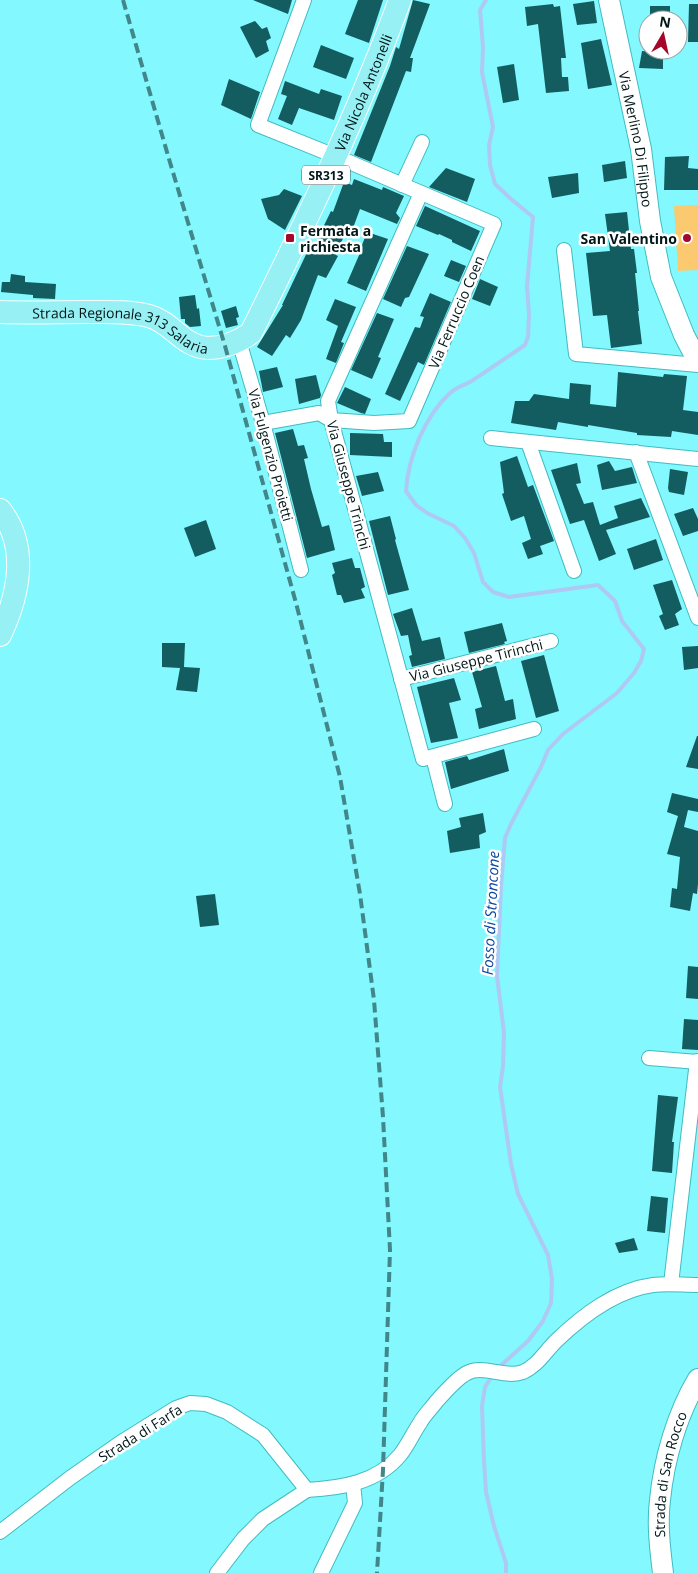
<svg xmlns="http://www.w3.org/2000/svg" width="698" height="1573" font-family="'Open Sans',sans-serif">
  <style>
    .green { fill: #fbc970 }
    .lines { fill: none; stroke-linecap: round; stroke-linejoin: round }
    .stream { stroke: #aec9f4; stroke-width: 4 }
    .building { fill: #135c5f }
    .street-casing { stroke: #40bcc2; stroke-width: 16 }
    .secondary-casing { stroke: #40bcc2; stroke-width: 22 }
    .primary-casing { stroke: #fff; stroke-width: 24 }
    .street { stroke: #fff; stroke-width: 14 }
    .secondary { stroke: #fff; stroke-width: 20 }
    .primary { stroke: #97f0f4; stroke-width: 22 }
    .rail { stroke: #41878a; stroke-width: 4; stroke-dasharray: 10 5; stroke-linecap: butt }
    .poi-dot { fill: #a4072a; stroke: #fff; stroke-width: 2 }
    .labels { text-anchor: middle; dominant-baseline: central; stroke-width: 5; stroke-linejoin: round; paint-order: stroke }
    .shield { fill: #fff; stroke: #4c5c5d; stroke-width: 1 }
    .shield-label { font-size: 12px; font-weight: bold; fill: #001617 }
    .street-label { font-size: 14px; fill: #001617; stroke: #fff }
    .poi-label { font-size: 14px; font-weight: bold; fill: #001617; stroke: #fff; text-anchor: start }
    .water-label { font-size: 15px; font-style: italic; fill: #0a46a1; stroke: #fff }
  </style>
  <rect width="100%" height="100%" fill="#83f8fe"/>
  <!-- green -->
  <path class="green" d="M698,205V270L678,271L674,206Z"/>
  <g class="lines">
    <!-- stream -->
    <g class="stream">
      <path d="M486,0L480,10L483,47L482,72L493,127L489,145L490,165L495,184L511,199L533,217L527,286L529,315L528,337L525,345C507,357 489,370 470,382C464,385 455,388 450,393C425,416 408,457 406,491L416,505L427,513L454,526L465,538L474,553L483,582L493,592L509,597L598,585L615,601L622,621L644,649L641,661L634,673L617,693L563,734L548,750L541,767L511,824L505,838L501,886L497,976L504,1033L503,1066L500,1087L511,1164L518,1194L548,1255L552,1279L551,1303L543,1321L528,1341L498,1368"/>
      <path d="M492,1376L485,1387L482,1406L484,1461L486,1492L494,1526L506,1563V1573"/>
    </g>
  </g>
  <!-- building -->
  <g class="building">
    <path d="M253,0H292L288,14Z"/>
    <path d="M358,0H383L369,43L345,34Z"/>
    <path d="M413,0L430,4L410,58H413L411,72L406,71L371,162L354,155L390,66L396,47L399,49Z"/>
    <path d="M594,1L597,23L577,25L573,4Z"/>
    <path d="M553,4L554,7L560,6L566,58H561L562,77H568L569,91L546,93L538,24L527,26L525,7Z"/>
    <path d="M689,4H698V42H688Z"/>
    <rect x="650" y="6" width="20" height="14"/>
    <path d="M255,21L262,29L267,27L271,38L266,41L269,51L256,58L240,27Z"/>
    <path d="M601,39L612,85L588,89L581,43Z"/>
    <path d="M321,45L354,58L346,79L313,67Z"/>
    <path d="M642,51L663,53V69L639,68Z"/>
    <path d="M514,64L519,100L503,103L497,67Z"/>
    <path d="M229,79L260,92L251,119L221,105Z"/>
    <path d="M285,81L319,94L321,89L342,96L334,120L299,108L292,125L278,119L287,96L281,94Z"/>
    <path d="M689,156L688,168L698,169V190H664L665,157Z"/>
    <path d="M625,161L627,178L604,182L602,165Z"/>
    <path d="M446,168L475,179L467,202L429,187Z"/>
    <path d="M578,173L579,193L552,198L548,177Z"/>
    <path d="M354,179L382,190L383,187L404,196L396,213L400,218L397,224L360,209L353,228L348,226L336,255L338,256L326,278L318,275L301,320L290,338L286,335L272,356L257,347L283,305H282L312,242L315,244L331,211L333,212L344,182L352,185Z"/>
    <path d="M284,189L302,196L285,230L268,219L261,199L279,195Z"/>
    <path d="M425,206L480,231L471,251L452,242V240L439,234L438,235L416,226Z"/>
    <path d="M627,212L631,249H634L637,273H635L639,311H638L642,344L611,348L607,315L593,316L586,253L610,251L605,214Z"/>
    <path d="M367,232L388,239L366,291L347,283L360,253H359Z"/>
    <path d="M407,246L429,254L409,297L405,298L401,307L383,299Z"/>
    <path d="M451,260L466,266L459,282L444,276Z"/>
    <path d="M11,274L25,276V282L56,284L55,299L33,298V295L1,292L2,282H10Z"/>
    <path d="M480,279L498,287L490,306L472,299Z"/>
    <path d="M430,293L451,302L424,365L418,362L400,401L385,394L415,327L420,328L424,317L420,316Z"/>
    <path d="M195,295L197,309L199,308L201,326L190,327L185,323V319H181L179,297Z"/>
    <path d="M335,299L356,307L341,342L344,343L336,363L326,359L338,326L326,320Z"/>
    <path d="M236,306L239,317L236,318L238,325L226,328L221,311Z"/>
    <path d="M377,313L394,319L378,357L381,358L372,379L351,370Z"/>
    <path d="M277,367L283,387L263,392L259,371Z"/>
    <path d="M618,372L663,377L664,374L687,376L683,410L698,412V435L672,431L671,437L637,435V433L588,425V427L558,422L556,430L511,423L515,401H529L534,394L569,399L570,383L591,385L590,404L616,407Z"/>
    <path d="M316,375L321,395L320,398L299,404L295,379Z"/>
    <path d="M345,387L371,399L365,414L361,413L337,403Z"/>
    <path d="M293,429L298,446L304,445L308,458L304,459L311,489L322,527L329,525L335,550L307,558L275,433Z"/>
    <path d="M350,433L383,434L384,442H392V457L350,455Z"/>
    <path d="M517,456L528,487L533,485L554,541L540,546L543,554L528,559L522,543L531,539L524,516L511,521L502,494L504,493L500,462Z"/>
    <path d="M609,461L615,471L632,467L637,483L602,490L597,465Z"/>
    <path d="M577,463L581,483L576,484L584,504L593,502L600,525L618,518L614,506L641,498L650,517L606,530L616,554L599,561L584,520L570,524L551,470Z"/>
    <path d="M670,469L688,472L684,495L669,492L668,488Z"/>
    <path d="M378,472L384,491L362,496L356,476Z"/>
    <path d="M693,508L698,519V531L683,536L674,514Z"/>
    <path d="M390,516L396,539L395,540L409,590L388,595L369,521Z"/>
    <path d="M206,520L216,549L195,557L184,528Z"/>
    <path d="M656,539L663,560L634,570L627,549Z"/>
    <path d="M352,558L355,568H360L365,587L361,589L365,598L344,603L341,595H337L332,575L335,573L332,563Z"/>
    <path d="M672,580L682,609L675,614L679,625L665,630L659,616L663,614L653,585Z"/>
    <path d="M412,608L422,641L440,637L445,659L412,667L409,656L412,655L408,635L401,636L393,614Z"/>
    <path d="M502,623L507,641L504,642L505,644L469,653L464,632Z"/>
    <path d="M162,643H185L184,667L200,668L197,692L176,690L180,668L162,667Z"/>
    <path d="M698,646V668L684,670L682,647Z"/>
    <path d="M544,655L559,711L536,718L521,661Z"/>
    <path d="M496,666L505,701L513,699L516,719L479,729L475,709L482,707L472,672Z"/>
    <path d="M454,678L461,700L449,703L458,738L431,743L417,687Z"/>
    <path d="M697,736H698V769L686,767Z"/>
    <path d="M504,749L509,771L451,789L445,762L467,756L469,760Z"/>
    <path d="M672,793L698,799V812L688,810L684,827L698,831V884L697,894L693,893L690,911L670,907L672,888L677,889L680,857L667,854L678,816L667,812Z"/>
    <path d="M483,813L486,832L479,835L480,848L450,853L447,831L461,827L459,818Z"/>
    <path d="M215,894L219,925L200,927L196,896Z"/>
    <path d="M688,966L698,967V999L686,998Z"/>
    <path d="M684,1019L698,1020V1050L682,1049Z"/>
    <path d="M658,1095L678,1097L672,1142H674L672,1173L652,1171Z"/>
    <path d="M651,1196L668,1198L665,1233L647,1231Z"/>
    <path d="M634,1238L638,1250L619,1253L615,1243Z"/>
  </g>
  <g class="lines">
    <defs>
      <g id="street">
        <path d="M402,185L422,142"/>
        <path d="M421,193L328,401L331,420L423,759L534,729"/>
        <path d="M564,250L576,354L698,365"/>
        <path d="M239,341L263,423L301,570"/>
        <path d="M263,423L319,413L331,420L374,423L409,421L494,224L335,156L258,125L304,0"/>
        <path d="M491,438L698,459"/>
        <path d="M528,442L574,571"/>
        <path d="M636,452L698,618"/>
        <path d="M401,679L551,641"/>
        <path d="M433,757L445,804"/>
        <path d="M649,1058L698,1062"/>
        <path d="M671,1284L697,1061"/>
        <path d="M0,1532L70,1478L120,1443L176,1408L190,1403L206,1404L227,1412L263,1435L307,1490C341,1488 377,1483 400,1455C408,1445 413,1433 420,1423C424,1415 431,1409 436,1402C443,1394 457,1378 467,1373C483,1364 505,1379 523,1372C537,1366 545,1352 556,1341C582,1316 615,1290 653,1285C667,1283 683,1285 698,1285"/>
        <path d="M217,1573L243,1539L263,1519L307,1490"/>
        <path d="M321,1573L355,1503L353,1484"/>
      </g>
      <g id="secondary">
        <path id="s1" d="M609,0L641,149L650,221L661,277L684,335L698,362"/>
        <path id="s2" d="M663,1573C660,1549 657,1524 660,1500C664,1459 677,1414 698,1379"/>
      </g>
      <g id="primary">
        <path id="s3" d="M0,312C29,313 59,312 88,312C108,312 129,311 149,316C172,322 183,347 208,348C224,348 238,342 251,333C305,224 358,114 400,0"/>
        <path d="M0,510C29,546 19,595 0,635"/>
      </g>
    </defs>
    <!-- street casing -->
    <use href="#street" class="street-casing"/>
    <!-- secondary casing -->
    <use href="#secondary" class="secondary-casing"/>
    <!-- primary casing -->
    <use href="#primary" class="primary-casing"/>
    <!-- street -->
    <use href="#street" class="street"/>
    <!-- secondary -->
    <use href="#secondary" class="secondary"/>
    <!-- primary -->
    <use href="#primary" class="primary"/>
    <!-- rail -->
    <path class="rail" d="M123,0L169,159L225,346L296,603L340,777L360,894L374,1000L383,1117L390,1250L383,1470L377,1573"/>
  </g>
  <!-- markers -->
  <g class="poi-dot">
    <rect x="285" y="233" width="10" height="10" rx="2.5"/>
    <circle cx="687" cy="238" r="5"/>
  </g>
  <g class="labels">
    <!-- shield labels -->
    <rect class="shield" x="302" y="165.5" width="48" height="19" rx="4"/>
    <g class="shield-label">
      <text x="326" y="175">SR313</text>
    </g>
    <!-- street labels -->
    <g class="street-label">
      <text stroke="none"><textPath href="#s3" startOffset="529">Via Nicola Antonelli</textPath></text>
      <text stroke="none"><textPath href="#s1" startOffset="142">Via Merlino Di Filippo</textPath></text>
      <text transform="translate(456 312) rotate(-67)">Via Ferruccio Coen</text>
      <text stroke="none"><textPath href="#s3" startOffset="125">Strada Regionale 313 Salaria</textPath></text>
      <text transform="translate(271 455) rotate(75)">Via Fulgenzio Proietti</text>
      <text transform="translate(349 485) rotate(75)">Via Giuseppe Trinchi</text>
      <text transform="translate(476 660) rotate(-14)">Via Giuseppe Tirinchi</text>
      <text transform="translate(140 1433) rotate(-32)">Strada di Farfa</text>
      <text stroke="none"><textPath href="#s2" startOffset="100">Strada di San Rocco</textPath></text>
    </g>
    <!-- poi labels -->
    <g class="poi-label">
      <text x="300" y="230">Fermata a<tspan x="300" dy="16">richiesta</tspan></text>
      <text x="677" y="238" text-anchor="end">San Valentino</text>
    </g>
    <!-- water labels -->
    <g class="water-label">
      <text transform="translate(490 913) rotate(-87)">Fosso di Stroncone</text>
    </g>
  </g>
  <!-- north arrow -->
  <g transform="translate(663 35) rotate(9)"><circle r="24" fill="#ffffff" stroke="#99a2a2"/>
  <path d="M0-4L9 19L0 12L-9 19Z" fill="#a4072a"/>
  <text y="-8" font-size="14" font-weight="bold" text-anchor="middle" fill="#001617">N</text>
  </g>
</svg>
